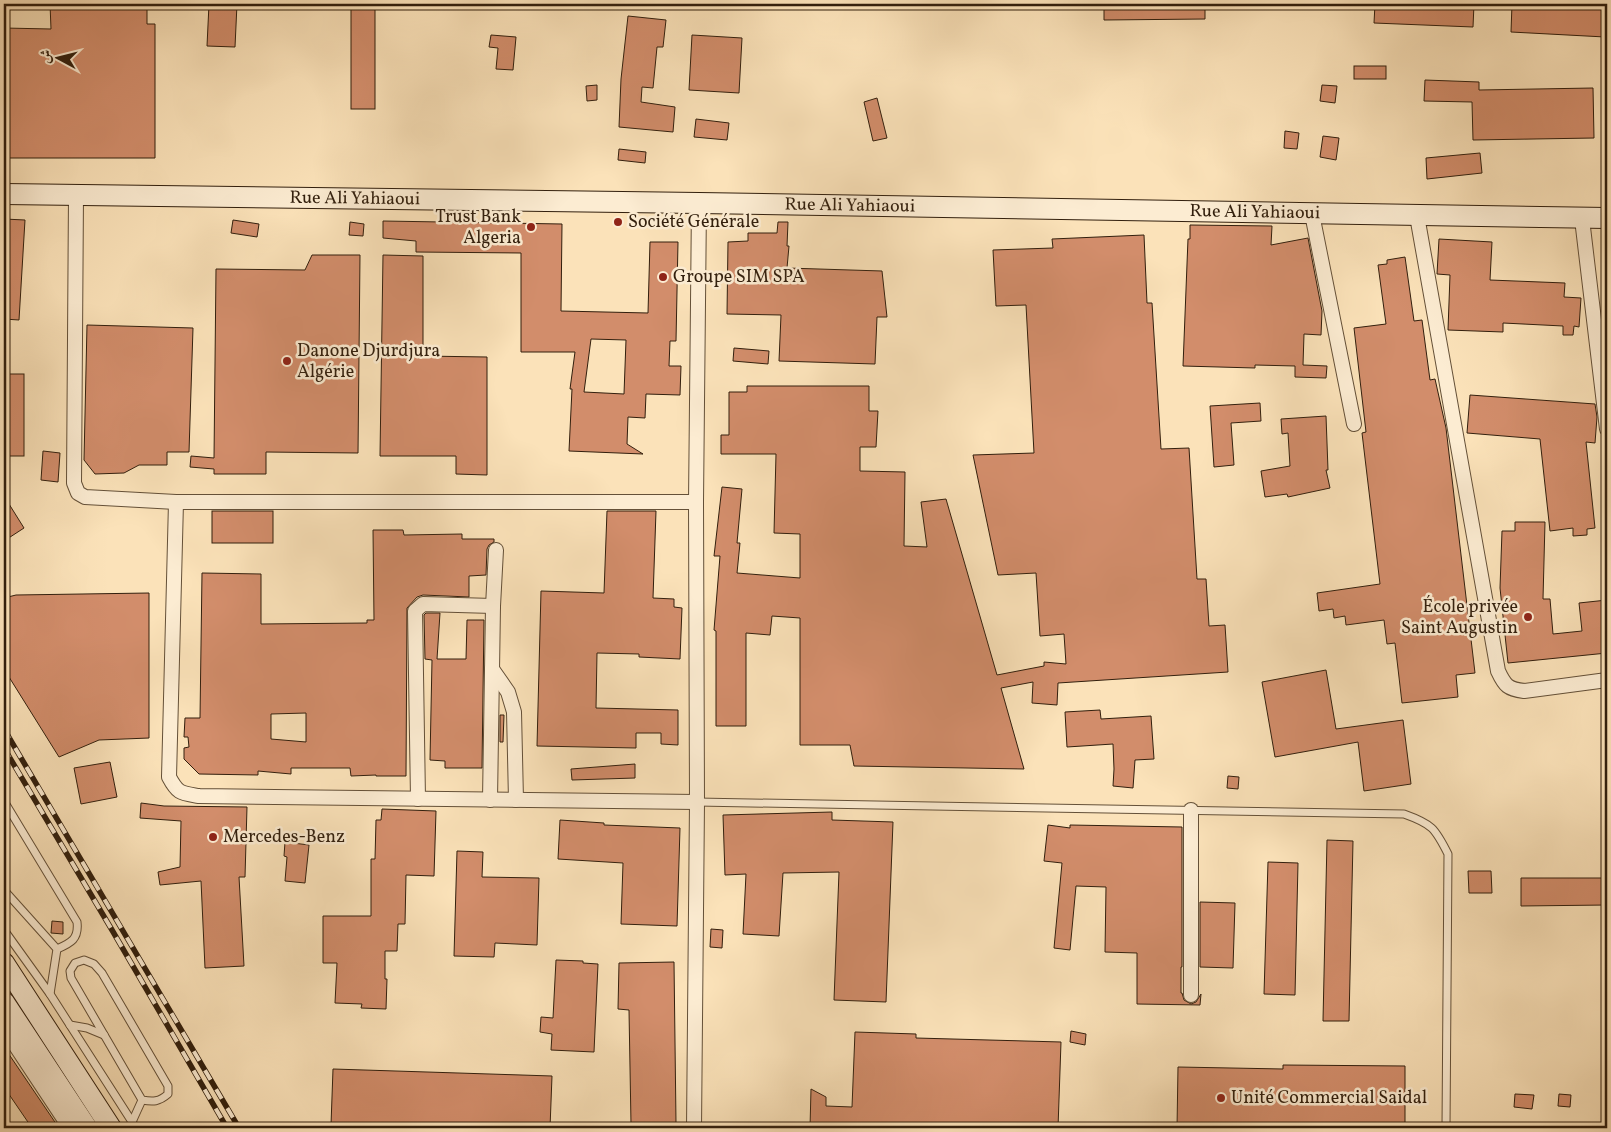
<svg xmlns="http://www.w3.org/2000/svg" width="1611" height="1132" font-family="Vollkorn,Amiri,serif">
  <style>
    .building { fill: #d28d6b; stroke: #321f0d; fill-rule: evenodd }
    .lines { fill: none; stroke-linecap: round; stroke-linejoin: round }
    .service-casing { stroke: #645038; stroke-width: 9 }
    .minor-casing { stroke: #645038; stroke-width: 16 }
    .secondary-casing { stroke: #321f0d; stroke-width: 22 }
    .service { stroke: #fcecd2; stroke-width: 7 }
    .minor { stroke: #fcecd2; stroke-width: 14 }
    .secondary { stroke: #fcecd2; stroke-width: 20 }
    .rail-casing { stroke: #321f0d; stroke-width: 5.5 }
    .rail { stroke: #fcecd2; stroke-width: 4; stroke-dasharray: 11; stroke-linecap: butt }
    .poi-dot { fill: #8f2418; stroke: #fcecd2; stroke-width: 2 }
    .labels { text-anchor: middle; dominant-baseline: central; stroke-width: 5; stroke-linejoin: round; paint-order: stroke }
    .street-label { font-size: 18px; fill: #321f0d; stroke: #fcecd2 }
    .poi-label { font-size: 18px; fill: #321f0d; stroke: #fcecd2; text-anchor: start }
  </style>
  <rect width="100%" height="100%" fill="#fbe2b9"/>
  <filter id="stains"><feTurbulence type="fractalNoise" baseFrequency=".004" numOctaves="4"/><feColorMatrix values="0 0 0 0 .2 0 0 0 0 .09 0 0 0 0 .02 0 0 0 .5 -.17"/></filter>
  <radialGradient id="worn" r=".72"><stop offset=".6" stop-color="#630" stop-opacity="0"/><stop offset="1" stop-color="#630" stop-opacity=".3"/></radialGradient>
  <!-- building -->
  <g class="building">
    <path d="M50,4H147V24H155V158H4V28L51,29Z"/>
    <path d="M209,4H237L235,47L207,46Z"/>
    <rect x="351" y="4" width="24" height="105"/>
    <path d="M1104,4H1205V19L1104,20Z"/>
    <path d="M1375,4H1474L1473,27L1374,23Z"/>
    <path d="M1512,4H1606L1605,37L1511,32Z"/>
    <path d="M628,16L666,20L663,47H657L653,88L642,87L641,102L675,107L673,132L619,127L621,79Z"/>
    <path d="M491,35L516,37L513,70L496,69L498,48L489,47Z"/>
    <path d="M692,35L742,38L739,93L689,90Z"/>
    <rect x="1354" y="66" width="32" height="13"/>
    <path d="M1425,80L1479,82V90L1593,88L1594,138L1473,140L1472,102L1424,101Z"/>
    <path d="M597,85V100L587,101L586,86Z"/>
    <path d="M1322,85L1337,86L1335,103L1320,101Z"/>
    <path d="M877,98L887,138L873,141L864,102Z"/>
    <path d="M696,119L729,123L727,140L694,137Z"/>
    <path d="M1285,131L1299,133L1297,149L1284,148Z"/>
    <path d="M1323,136L1339,138L1336,160L1320,157Z"/>
    <path d="M619,149L646,152L645,163L618,160Z"/>
    <path d="M1480,153L1482,173L1427,179L1426,158Z"/>
    <path d="M4,219L25,220L19,320L4,319Z"/>
    <path d="M233,220L259,224L257,237L231,233Z"/>
    <path d="M383,221L562,224L561,311L648,313L650,242H678L676,341H670L669,366H681L680,395L646,394L645,418L628,417L627,444L643,454L569,451L572,389H570L575,352H521V253L416,252V241L383,238ZM591,339L626,340L624,394L584,392Z"/>
    <path d="M350,222L364,224L363,236L349,235Z"/>
    <path d="M778,222H788L787,246H789L787,268L882,271L887,317H877L875,364L779,361L781,315L727,314L728,242L748,241V233H777Z"/>
    <path d="M1190,225L1272,226L1271,245L1308,238L1322,311L1321,335L1304,334L1303,365L1327,366L1326,378L1295,377V366L1255,365V368L1183,366L1188,239H1190Z"/>
    <path d="M1144,235L1147,303H1152L1161,449L1189,448L1197,579H1206L1209,626L1225,625L1228,672L1058,683L1057,705L1032,703L1033,682L1001,688L1024,769L854,766L850,745H800V618L772,616L770,635L746,633V726H716V631L714,630L720,556H714L722,487L742,489L737,543H740L737,573L800,578V534L774,533L776,454H721V435H729V392H747V386H869V411H878L876,447H860V471L905,472L904,546L927,547L921,502L946,499L997,675L1044,666V662L1066,664L1064,634L1040,636L1036,573L998,575L973,455L1034,453L1026,305L996,306L993,250L1053,248L1052,239Z"/>
    <path d="M1439,239L1492,242L1490,280L1565,283L1564,297L1581,298L1579,327L1574,326L1573,335H1563V326L1503,323V332L1448,330L1450,275L1437,274Z"/>
    <path d="M312,255H360L358,453L266,452V474H214V469L190,467L191,456L214,458L216,269L305,270Z"/>
    <path d="M383,255L423,256V356L487,357V475L456,474V456H380Z"/>
    <path d="M1405,257L1414,321L1422,320L1430,380L1435,379L1446,428L1475,673L1456,675L1458,697L1402,703L1395,643L1387,644L1384,620L1346,625L1345,616L1334,618L1333,609L1319,611L1317,593L1380,584L1362,433L1366,432L1354,328L1386,324L1378,265L1387,264V260Z"/>
    <path d="M87,325L193,328L189,452H167V465H139L124,473L95,474L84,460Z"/>
    <path d="M734,348L769,351L768,364L733,361Z"/>
    <rect x="4" y="374" width="20" height="82"/>
    <path d="M1470,395L1595,404L1597,417L1595,443L1586,442L1595,528L1587,529V535L1573,536V528L1550,531L1540,439L1467,433Z"/>
    <path d="M1260,403L1261,421L1231,423L1234,465L1214,467L1210,406Z"/>
    <path d="M1326,416L1328,470H1326L1330,488L1288,497L1287,494L1265,497L1261,471L1290,466L1288,433L1282,434L1281,419Z"/>
    <path d="M43,451L60,453L58,482L41,480Z"/>
    <path d="M4,496L24,528L4,541Z"/>
    <rect x="212" y="511" width="61" height="32"/>
    <path d="M607,511H656L653,598L674,599V607L682,608L680,659L639,657V654L597,653L596,708L678,710V745L661,744V733H636V748L537,746L541,591L604,593Z"/>
    <path d="M1515,522H1545L1543,599H1550L1553,634L1582,631L1579,603L1607,600V653L1508,663L1500,588L1502,531H1515Z"/>
    <path d="M373,530H403L404,535L462,534V539H494V542L489,545L487,549L486,575L469,576V597L423,595L417,597L407,608L406,776H376V775L351,776L350,768H291V774L258,771V775L199,774L184,759V748L189,747L188,737H184L185,718H200L202,573L261,574V624L367,623V620H374ZM306,713V742L271,739V714Z"/>
    <path d="M149,593V738L99,740L59,757L4,669V598L16,595Z"/>
    <path d="M426,613H440L437,659H466L467,620H484L482,768H445V761L430,760L432,660L425,659L424,615Z"/>
    <path d="M1326,670L1336,729L1403,720L1411,784L1364,791L1358,742L1275,757L1262,682Z"/>
    <path d="M1100,710L1101,719L1151,716L1154,759L1135,760L1133,788L1113,786L1114,769L1113,744L1067,747L1065,712Z"/>
    <path d="M500,715H504L503,742H500Z"/>
    <path d="M110,762L117,797L81,804L74,768Z"/>
    <path d="M635,764V778L572,780L571,769Z"/>
    <path d="M1228,776L1239,777L1238,789L1227,788Z"/>
    <path d="M141,803L164,806L247,807L245,877H239L244,966L205,968L201,881L160,885L158,872L180,867L181,821L140,818Z"/>
    <path d="M382,809L436,811L434,876L406,875L405,924H398L397,951H385V979H387L386,1009L361,1008L362,1004L335,1003L337,963H323V916H371V859H375L376,820H381Z"/>
    <path d="M832,812V820L893,822L886,1002L834,1000L839,872L783,873L779,936L743,934L746,874L725,875L723,815Z"/>
    <path d="M560,820L604,823V825L680,828L677,926L621,924L623,863L558,859Z"/>
    <path d="M1048,825L1070,828V825L1182,827V967H1181V993H1182L1184,1000L1191,1004L1196,1002L1201,994L1200,1005L1137,1004V953L1105,952L1106,887L1076,886L1070,950L1054,948L1062,863L1044,861Z"/>
    <path d="M1327,840L1353,841L1349,1021H1323Z"/>
    <path d="M285,842L309,845L305,883L285,881L287,857L284,856Z"/>
    <path d="M457,851L483,852L482,877L539,878L537,945L495,943L494,957L454,956Z"/>
    <path d="M1268,862L1298,863L1295,995L1264,994Z"/>
    <path d="M1468,871H1491L1492,893H1469Z"/>
    <path d="M1521,878H1607V905L1521,906Z"/>
    <path d="M1200,902L1235,903L1233,968L1200,967Z"/>
    <path d="M52,921L63,922V934L51,933Z"/>
    <path d="M711,929L723,930L722,948L710,947Z"/>
    <path d="M556,960L583,961V963L598,964L594,1052L551,1050L552,1034L540,1032L541,1017L553,1018Z"/>
    <path d="M674,962L676,1123L631,1124L629,1010L618,1009L619,963Z"/>
    <path d="M1071,1031L1086,1034L1085,1045L1070,1042Z"/>
    <path d="M855,1032L916,1034V1038L1061,1042L1058,1128H810L811,1089L826,1097V1106L852,1107Z"/>
    <path d="M4,1047L59,1128H32L4,1087Z"/>
    <path d="M1283,1065L1405,1066V1128H1177L1178,1067L1283,1069Z"/>
    <path d="M333,1069L552,1076L550,1128H443L331,1125Z"/>
    <path d="M1515,1094L1534,1095L1532,1109L1514,1107Z"/>
    <path d="M1559,1094L1571,1095L1570,1107L1558,1106Z"/>
  </g>
  <g class="lines">
    <defs>
      <g id="service">
        <path d="M4,801L77,922C79,939 71,943 57,949"/>
        <path d="M697,802L1404,814C1432,824 1435,828 1448,854L1446,1128"/>
        <path d="M4,890L57,949L50,994"/>
        <path d="M4,930L50,994L136,1128"/>
        <path d="M84,960L94,964L102,973L168,1086V1094C159,1102 153,1102 142,1100L71,978L70,971L75,963Z"/>
        <path d="M70,1025L87,1028L104,1035"/>
        <path d="M132,1122L142,1100"/>
      </g>
      <g id="minor">
        <path d="M76,195L74,483L78,493L85,497L176,502H696"/>
        <path d="M1312,214L1354,424"/>
        <path d="M1417,216L1498,671C1505,686 1508,689 1524,691L1607,680"/>
        <path d="M1582,219L1607,429"/>
        <path d="M176,502L169,777C178,794 181,793 199,796L697,802"/>
        <path d="M492,669L508,692L514,712L516,800"/>
        <path d="M418,799L415,611L423,604L493,606"/>
        <path d="M490,800L493,606L496,550"/>
        <path d="M1191,810V995"/>
        <path d="M4,1028L70,1128"/>
        <path d="M694,1128L697,802L696,502L699,203"/>
      </g>
      <g id="secondary">
        <path id="s1" d="M4,194L699,203L1607,218"/>
        <path d="M4,963L111,1128"/>
        <path d="M4,1002L87,1128"/>
      </g>
    </defs>
    <!-- service casing -->
    <use href="#service" class="service-casing"/>
    <!-- minor casing -->
    <use href="#minor" class="minor-casing"/>
    <!-- secondary casing -->
    <use href="#secondary" class="secondary-casing"/>
    <!-- service -->
    <use href="#service" class="service"/>
    <!-- minor -->
    <use href="#minor" class="minor"/>
    <!-- secondary -->
    <use href="#secondary" class="secondary"/>
    <defs>
      <g id="rail">
        <path d="M4,729L239,1128"/>
        <path d="M4,748L112,930L227,1128"/>
      </g>
    </defs>
    <!-- rail casing -->
    <use href="#rail" class="rail-casing"/>
    <!-- rail -->
    <use href="#rail" class="rail"/>
  </g>
  <!-- markers -->
  <g class="poi-dot">
    <circle cx="618" cy="222" r="5"/>
    <circle cx="531" cy="227" r="5"/>
    <circle cx="663" cy="277" r="5"/>
    <circle cx="287" cy="361" r="5"/>
    <circle cx="1528" cy="617" r="5"/>
    <circle cx="213" cy="837" r="5"/>
    <circle cx="1221" cy="1098" r="5"/>
  </g>
  <g class="labels">
    <!-- street labels -->
    <g class="street-label">
      <text stroke="none"><textPath href="#s1" startOffset="351">Rue Ali Yahiaoui</textPath></text>
      <text stroke="none"><textPath href="#s1" startOffset="846">Rue Ali Yahiaoui</textPath></text>
      <text stroke="none"><textPath href="#s1" startOffset="1251">Rue Ali Yahiaoui</textPath></text>
    </g>
    <!-- poi labels -->
    <g class="poi-label">
      <text x="521" y="217" text-anchor="end">Trust Bank<tspan x="521" dy="21">Algeria</tspan></text>
      <text x="628" y="222">Société Générale</text>
      <text x="673" y="277">Groupe SIM SPA</text>
      <text x="297" y="351">Danone Djurdjura<tspan x="297" dy="21">Algérie</tspan></text>
      <text x="1518" y="607" text-anchor="end">École privée<tspan x="1518" dy="21">Saint Augustin</tspan></text>
      <text x="223" y="837">Mercedes-Benz</text>
      <text x="1231" y="1098">Unité Commercial Saidal</text>
    </g>
  </g>
  <!-- margin -->
  <rect width="1611" height="1132" fill="none" stroke="#fbe2b9" stroke-width="20"/>
  <rect x="5" y="5" width="1601" height="1122" fill="none" stroke="#321f0d" stroke-width="2.5"/>
  <rect x="10" y="10" width="1591" height="1112" fill="none" stroke="#321f0d"/>
  <!-- north arrow -->
  <g transform="translate(58 58) rotate(277)" stroke="#fcecd2" stroke-width="4" paint-order="stroke">
  <path d="M0-4L9 19L0 12L-9 19Z" fill="#321f0d"/>
  <text y="-8" font-size="14" font-weight="bold" text-anchor="middle" fill="#321f0d">ش</text>
  </g>
  <rect width="100%" height="100%" filter="url(#stains)"/>
  <rect width="100%" height="100%" fill="url(#worn)"/>
</svg>
